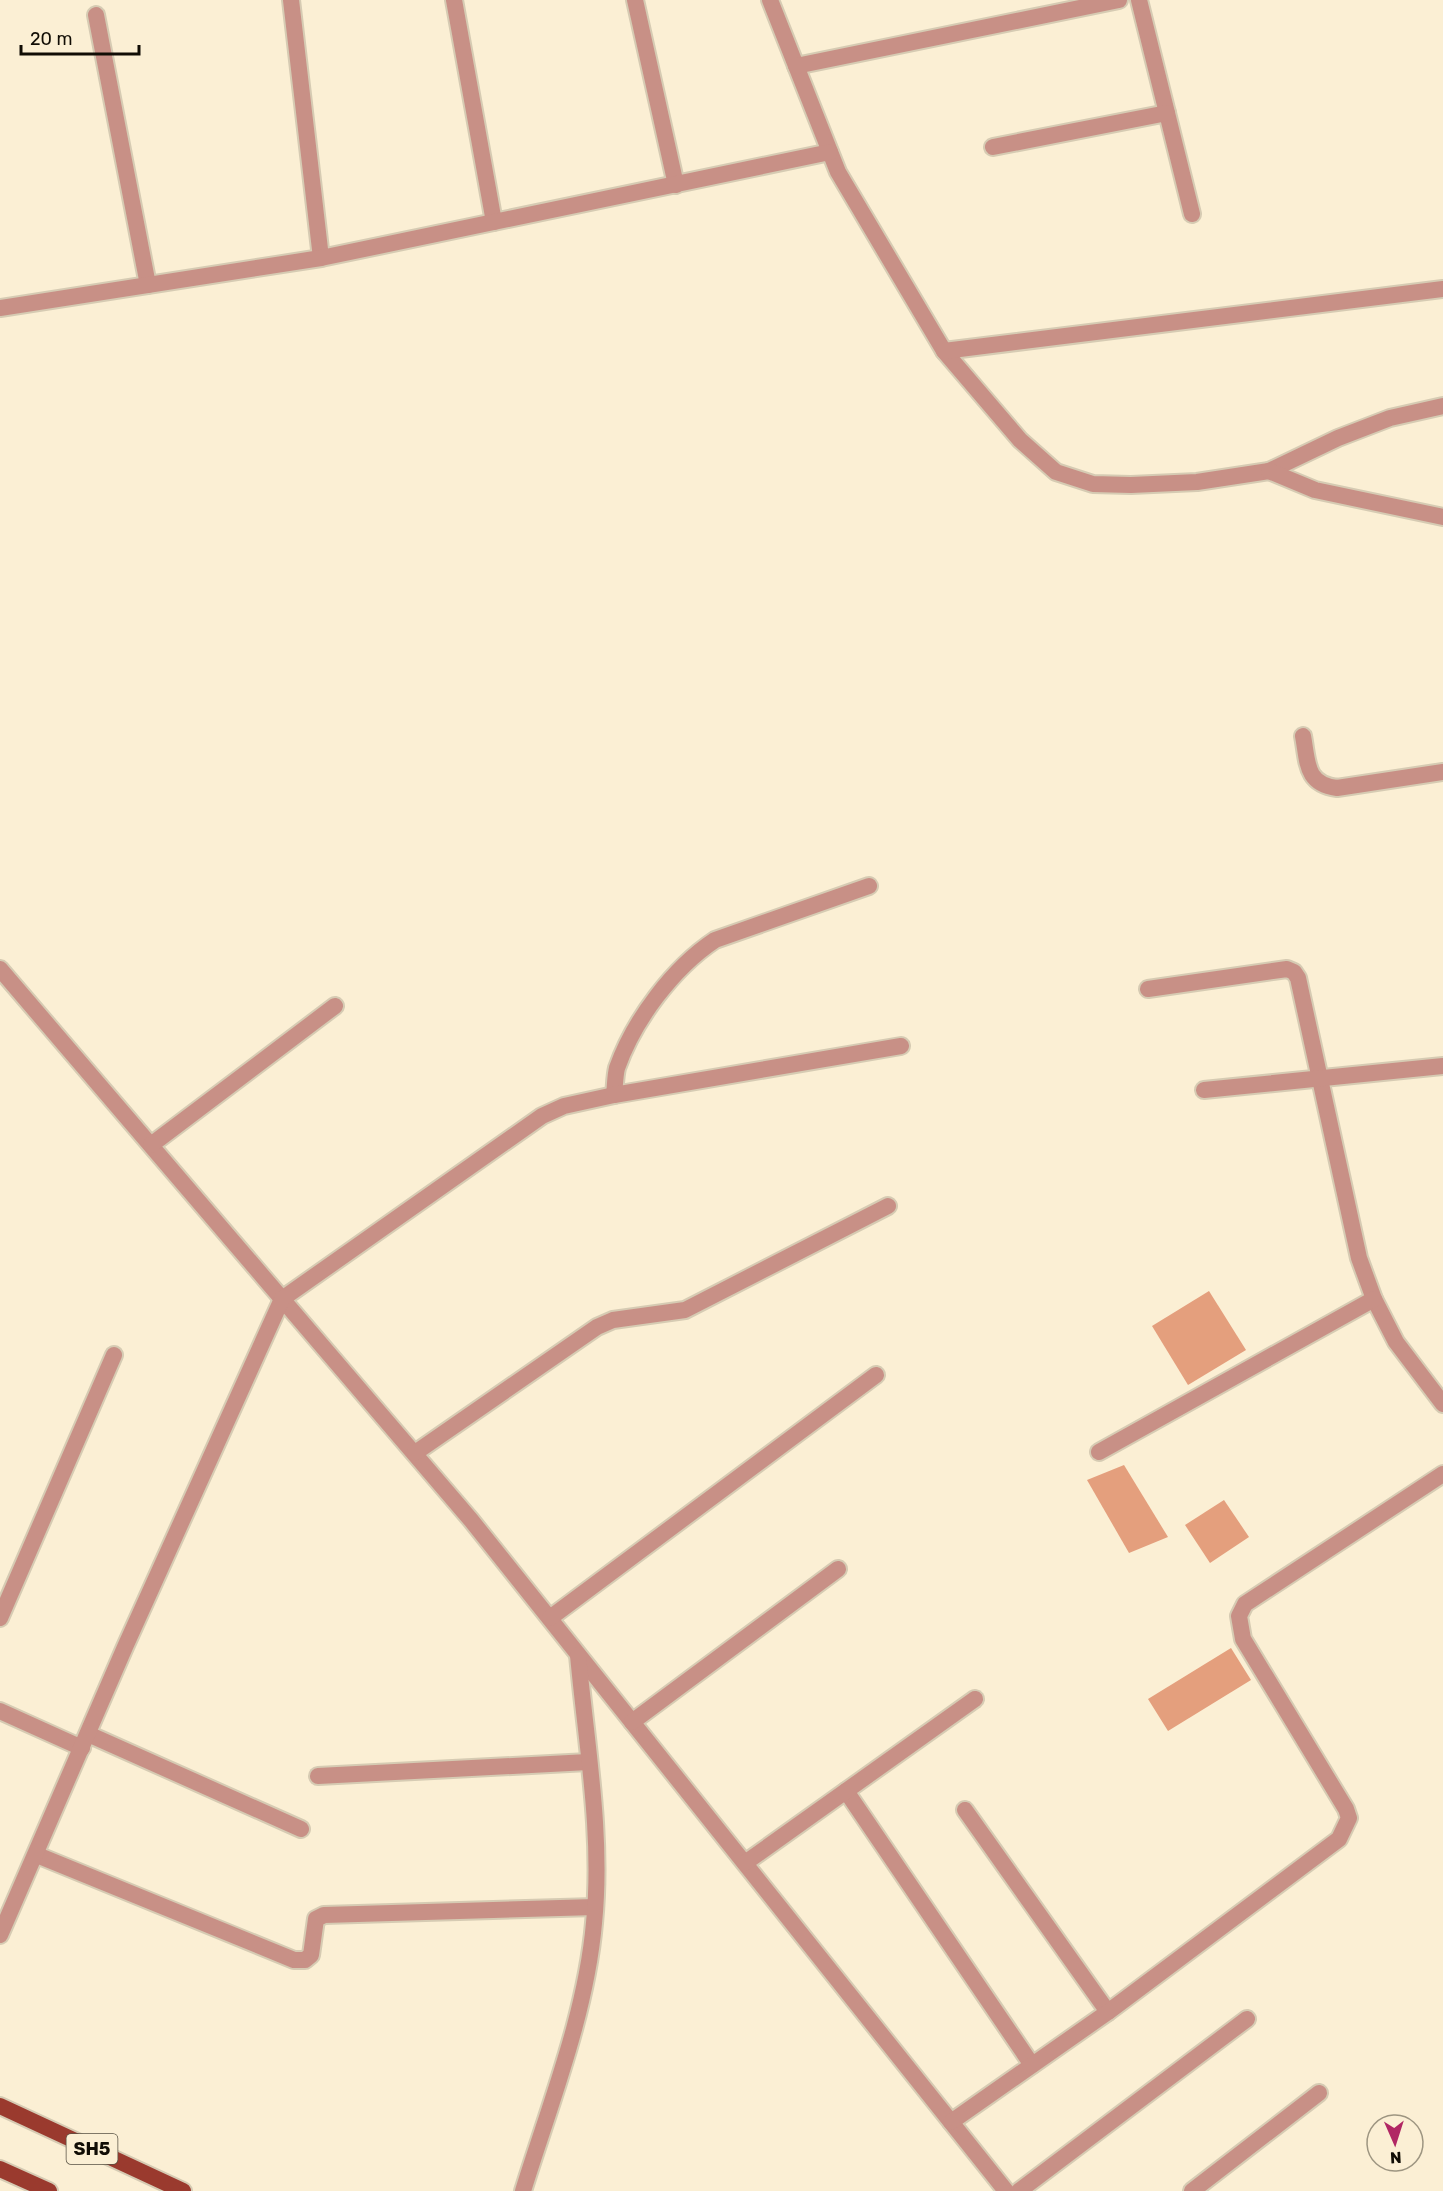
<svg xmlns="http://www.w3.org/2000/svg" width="1443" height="2191" font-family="Rubik,sans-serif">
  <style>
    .building { fill: #e49f7d }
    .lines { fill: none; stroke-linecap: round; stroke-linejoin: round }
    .service-casing { stroke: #d6cbb3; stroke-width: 20 }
    .minor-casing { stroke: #d6cbb3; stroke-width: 20 }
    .primary-casing { stroke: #d6cbb3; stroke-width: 20 }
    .service { stroke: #c89086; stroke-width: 16 }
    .minor { stroke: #c89086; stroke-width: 16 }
    .primary { stroke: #9a3a2e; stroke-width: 16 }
    .labels { text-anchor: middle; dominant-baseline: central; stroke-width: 5; stroke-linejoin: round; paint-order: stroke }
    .shield { fill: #fbefd4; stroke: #575143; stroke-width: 1.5 }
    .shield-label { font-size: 18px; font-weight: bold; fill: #110d05 }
  </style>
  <rect width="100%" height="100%" fill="#fbefd4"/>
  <!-- building -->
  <g class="building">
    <path d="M1209,1291L1246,1350L1188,1385L1152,1326Z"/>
    <path d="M1124,1465L1168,1537L1129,1553L1087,1480Z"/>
    <path d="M1224,1500L1249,1537L1210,1563L1185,1525Z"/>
    <path d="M1231,1648L1251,1680L1168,1731L1148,1699Z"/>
  </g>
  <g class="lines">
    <defs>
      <path id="service" d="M1303,736C1308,762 1305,784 1337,788L1443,772"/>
      <g id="minor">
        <path d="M291,0L321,258"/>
        <path d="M454,0L494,222"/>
        <path d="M635,0L676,185"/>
        <path d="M770,0L838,172L944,351L1020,440L1056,472L1093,484L1131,485L1197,482L1269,471L1338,438L1390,418L1443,406"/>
        <path d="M1139,0L1192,214"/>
        <path d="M96,15L148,285"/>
        <path d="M796,66L1119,0"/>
        <path d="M993,147L1167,113"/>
        <path d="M0,308L321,258L830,152"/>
        <path d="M944,351L1443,289"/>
        <path d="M1269,471L1315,490L1443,517"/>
        <path d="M0,969L471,1520L1006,2191"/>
        <path d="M1148,989L1287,969L1294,972L1298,978L1359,1258L1374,1299L1396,1342L1443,1404"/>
        <path d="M1204,1090L1443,1066"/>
        <path d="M614,1095C615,1087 615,1076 617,1068C634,1020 673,968 715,940L869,886"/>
        <path d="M151,1145L335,1006"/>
        <path d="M1099,1452L1374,1299"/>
        <path d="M415,1453L597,1327L613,1320L685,1310L888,1206"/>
        <path d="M0,1618L114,1355"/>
        <path d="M550,1618L876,1375"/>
        <path d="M0,1711L82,1748"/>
        <path d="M632,1722L838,1569"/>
        <path d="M88,1734L301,1829"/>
        <path d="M318,1776L588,1762"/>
        <path d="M846,1791L1032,2065"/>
        <path d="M965,1810L1108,2012"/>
        <path d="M37,1855L294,1960H305L311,1955L316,1919L324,1915L595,1907"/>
        <path d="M745,1863L975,1699"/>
        <path d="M0,1935L125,1647L282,1299L542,1116L564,1106L614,1095L901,1046"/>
        <path d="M951,2122L1108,2012L1339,1839L1349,1818L1346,1809L1243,1639L1239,1616L1245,1604L1443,1474"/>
        <path d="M523,2191C550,2104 586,2014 594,1923C603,1834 586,1743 578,1655"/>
        <path d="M1019,2191L1247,2019"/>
        <path d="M1192,2191L1319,2093"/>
      </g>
      <g id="primary">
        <path d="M0,2106L183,2191"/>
        <path d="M0,2169L49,2191"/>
      </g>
    </defs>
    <!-- service casing -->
    <use href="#service" class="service-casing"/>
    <!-- minor casing -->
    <use href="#minor" class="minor-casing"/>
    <!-- primary casing -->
    <use href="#primary" class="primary-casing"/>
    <!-- service -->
    <use href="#service" class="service"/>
    <!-- minor -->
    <use href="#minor" class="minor"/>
    <!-- primary -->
    <use href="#primary" class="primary"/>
  </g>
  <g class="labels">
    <!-- shield labels -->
    <rect class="shield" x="66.5" y="2134" width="51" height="30" rx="4.5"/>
    <g class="shield-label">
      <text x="92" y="2149">SH5</text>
    </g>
  </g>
  <!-- north arrow -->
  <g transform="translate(1395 2143) rotate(177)"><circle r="28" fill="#fbefd4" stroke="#9d9581" stroke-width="1.5"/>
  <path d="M0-4.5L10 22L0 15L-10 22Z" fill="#b12764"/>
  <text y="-9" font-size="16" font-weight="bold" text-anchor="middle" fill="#110d05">N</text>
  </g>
  <!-- scale -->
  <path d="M21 45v9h118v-9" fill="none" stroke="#110d05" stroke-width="3"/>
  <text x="30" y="45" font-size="18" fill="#110d05" stroke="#fbefd4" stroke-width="4.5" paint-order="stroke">20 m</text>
</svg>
